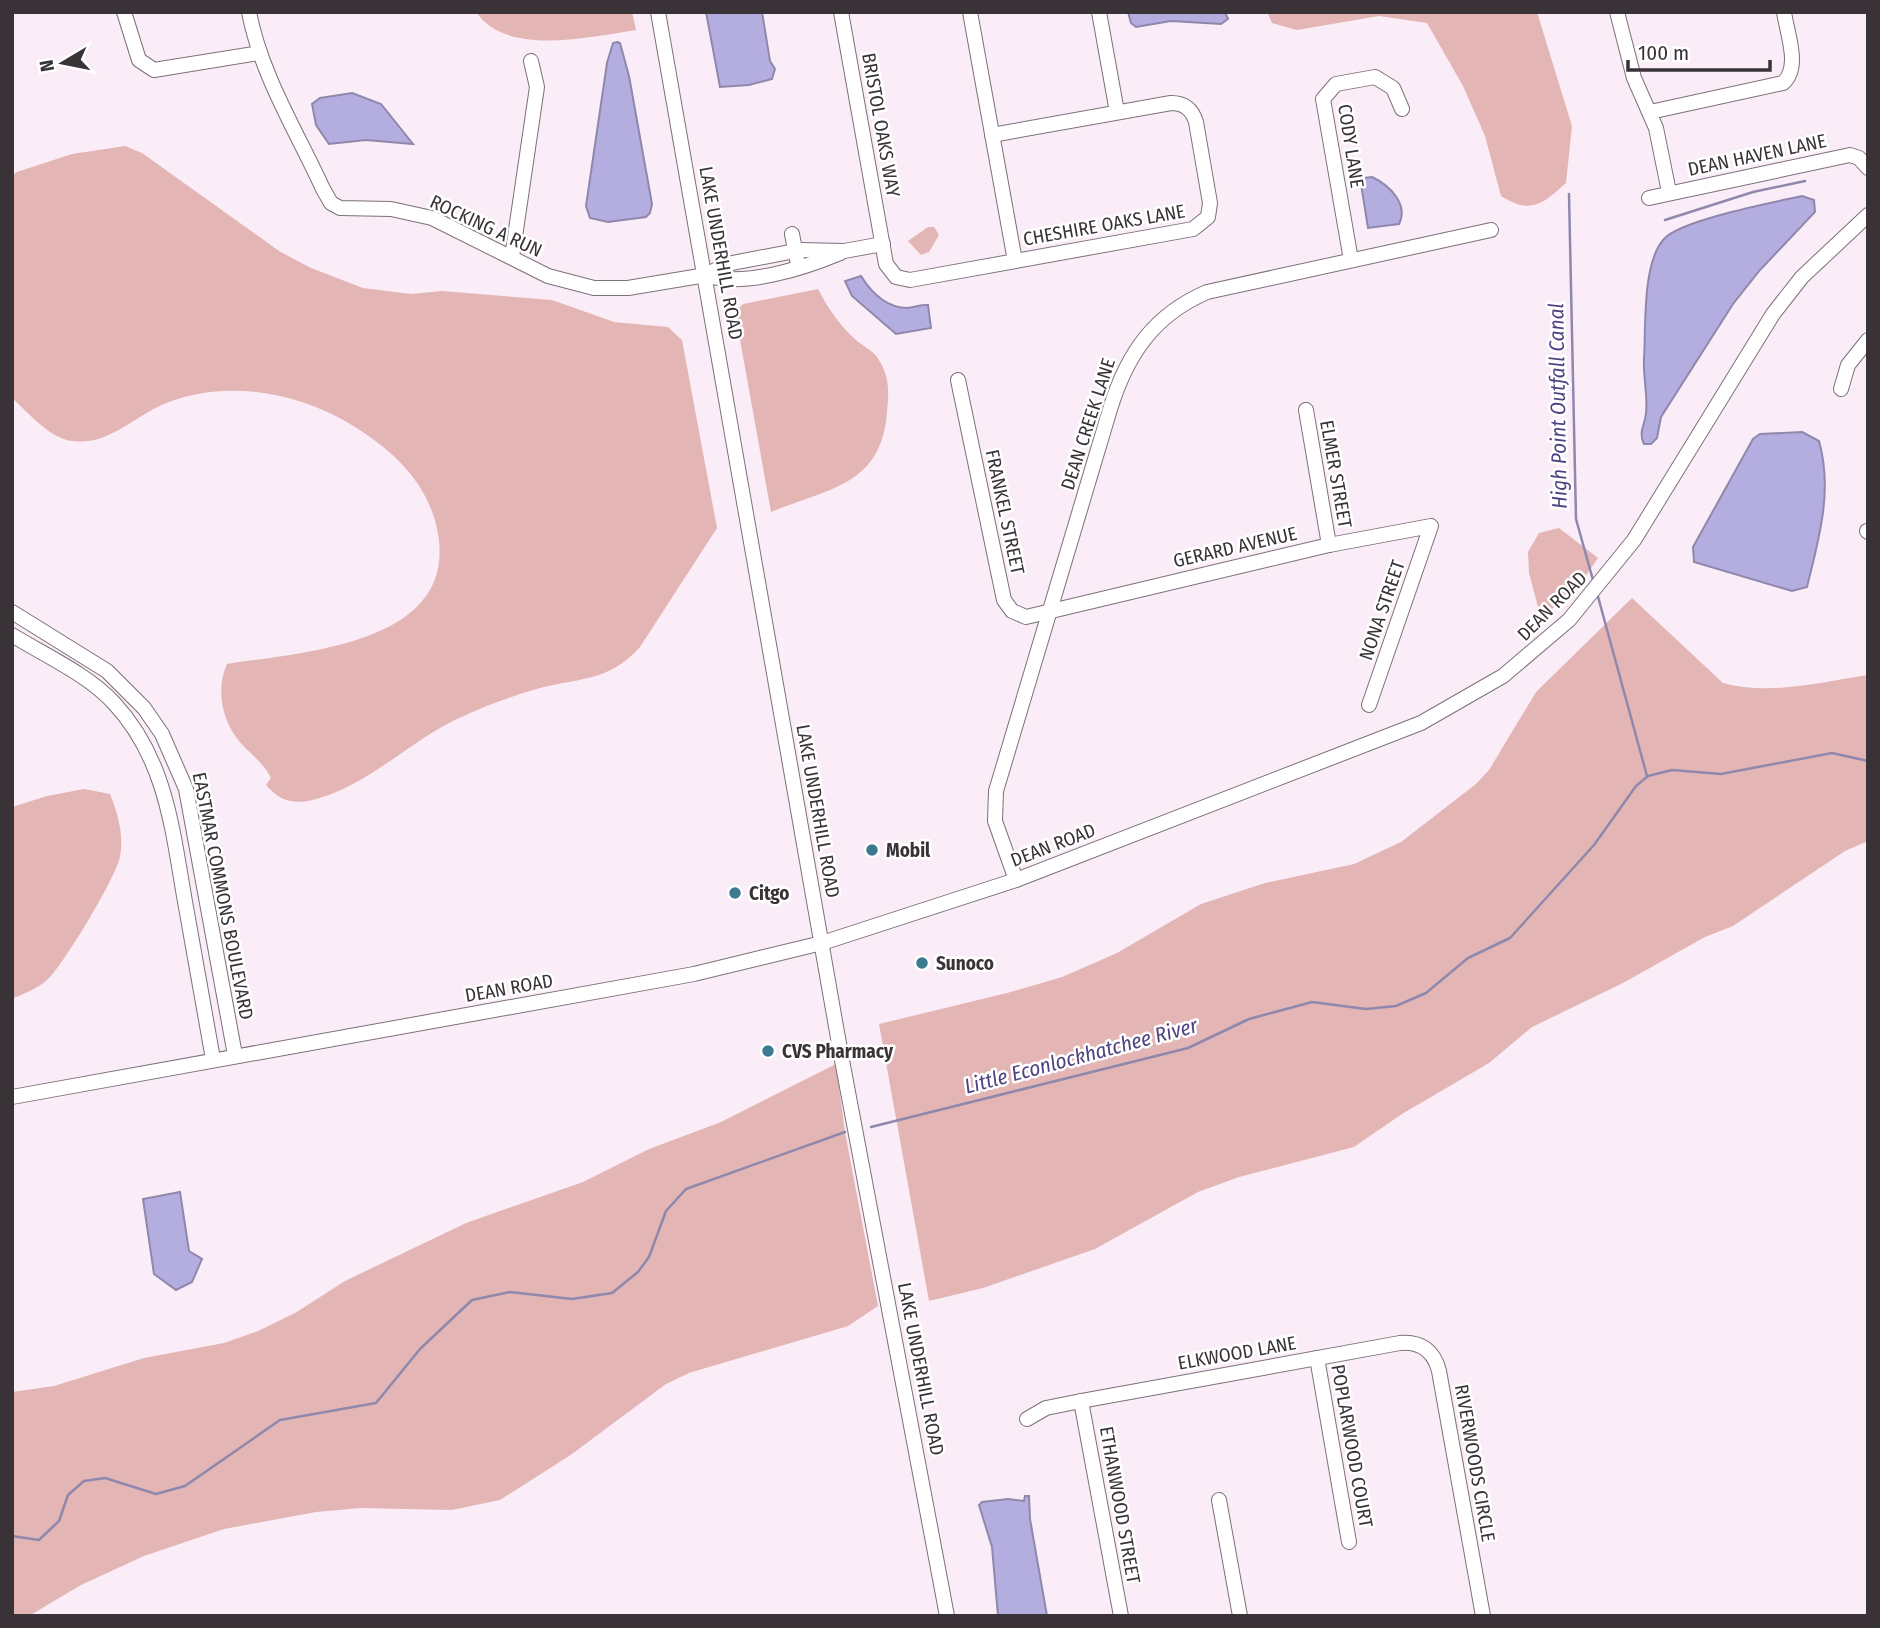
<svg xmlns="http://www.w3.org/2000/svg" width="1880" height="1628" font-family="'Fira Sans Condensed',sans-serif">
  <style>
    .green { fill: #e4b5b5 }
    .water { fill: #b4ade0; stroke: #8f88ad; stroke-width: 2 }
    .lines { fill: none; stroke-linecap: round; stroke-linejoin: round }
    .stream { stroke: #8f88ad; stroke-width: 2.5 }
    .minor-casing { stroke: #7c7079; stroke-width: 16 }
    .minor { stroke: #fff; stroke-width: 14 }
    .poi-dot { fill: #3d7a91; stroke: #fff; stroke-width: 2.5 }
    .labels { text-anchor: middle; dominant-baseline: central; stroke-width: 5; stroke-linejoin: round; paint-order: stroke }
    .street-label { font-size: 19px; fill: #393337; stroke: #fff }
    .poi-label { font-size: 19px; font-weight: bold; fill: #393337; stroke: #fff; text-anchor: start }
    .water-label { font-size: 21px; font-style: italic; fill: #4f4282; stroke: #fff }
  </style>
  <rect width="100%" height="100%" fill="#fbedf7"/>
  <!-- green -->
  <g class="green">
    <path d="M476,12H632L636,30C589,37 507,57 476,12Z"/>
    <path d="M1267,12H1537L1572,126L1566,183C1543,204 1531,215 1501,196L1485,136L1463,86L1427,23L1379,16L1297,30L1272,23Z"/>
    <path d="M125,146L142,153L279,251L311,268L363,288L411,294L442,291L552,300L614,322L668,327L682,340L717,528L640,647C607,684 576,677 533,690C506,698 474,710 449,723C402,748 361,790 308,801C290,804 278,799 266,785L271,778C263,762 250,754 239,741C221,719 216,688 227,664C303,652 457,644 438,534C431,492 404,461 370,437C312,395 232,376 164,404C133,417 108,446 72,441C49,438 29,413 12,398V176L17,172L72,154Z"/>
    <path d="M928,227H934L939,235L929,252L921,255L908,241Z"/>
    <path d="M818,289C828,308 839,325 856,340C863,346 872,350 877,357C890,376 889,391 887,413C881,485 830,488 771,512L735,312L743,304Z"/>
    <path d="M1559,528L1598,558L1578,587L1541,618L1529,573L1528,552L1539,533Z"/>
    <path d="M1632,598L1723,683C1769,696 1821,682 1868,675V841L1845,851L1733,926L1705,937L1623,983L1532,1027L1489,1063L1402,1114L1354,1147L1239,1177L1198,1192L1095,1249L983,1288L929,1301L879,1024L1007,993L1062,977L1117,953L1201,904L1265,883L1354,864L1401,842L1476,784L1489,770L1536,692Z"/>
    <path d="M84,789L110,794C118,814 124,835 120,857C116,877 62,968 46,981C36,989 23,994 12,999V807L47,796Z"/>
    <path d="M836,1064L845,1132L878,1306L848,1326L689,1373L666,1384L572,1454L500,1500L452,1510L361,1508L316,1512L224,1529L144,1556L81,1585L29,1616H12V1392L54,1386L144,1358L224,1343L258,1331L295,1313L345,1281L466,1223L583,1182L649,1149L721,1122Z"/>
  </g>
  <!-- water -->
  <g class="water">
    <path d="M706,12H762L770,61L775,69L772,79L749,85L720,87Z"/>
    <path d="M1128,12H1225L1228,19L1221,24L1171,21L1136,27L1131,23Z"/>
    <path d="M617,42L620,43L629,76L652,204L650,213L646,217L608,222L590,218L586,206L607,63L613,43Z"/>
    <path d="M352,93L381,104L413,144L366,140L329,144L316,125L312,104L320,98Z"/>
    <path d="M1372,177C1389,185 1409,204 1399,224L1368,228L1361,184L1364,178Z"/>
    <path d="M1802,196L1814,200L1815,212L1760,270L1733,304L1661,417L1657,438L1651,444H1644C1638,432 1645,425 1646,413C1648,396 1643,377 1644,359C1646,327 1642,263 1664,239C1681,220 1775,202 1802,196Z"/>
    <path d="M861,276C871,292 886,307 906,308C914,308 921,304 928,305L931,328L896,334L852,296L845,281Z"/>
    <path d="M1802,432L1819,441C1833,491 1819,538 1807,587L1792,591L1694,562L1693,547L1753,439L1760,434Z"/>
    <path d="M180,1192L189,1251L202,1259L192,1282L176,1290L154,1274L143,1199Z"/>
    <path d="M1025,1496H1029L1030,1519L1047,1616H998L992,1547L979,1505L982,1502L1008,1499L1024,1501Z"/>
  </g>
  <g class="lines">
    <!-- stream -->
    <g class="stream">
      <path d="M1569,194L1576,519L1593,580"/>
      <path d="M1665,220L1753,192L1805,181"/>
      <path d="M1597,593L1647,776"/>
      <path d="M871,1127L1188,1048L1249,1019L1312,1002L1366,1009L1396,1006L1426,993L1468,958L1510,938L1594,845L1636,786L1648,776L1672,770L1721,774L1832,753L1868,761"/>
      <path d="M12,1536L39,1540L59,1521L68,1495L84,1481L105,1478L156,1494L185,1486L280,1420L376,1403L420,1349L472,1300L510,1292L572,1299L612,1293L638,1272L649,1257L666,1211L686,1189L845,1132"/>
    </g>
    <defs>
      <g id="minor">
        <path d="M124,12L139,60L154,70L259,53"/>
        <path d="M249,12C261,75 297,132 323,189L331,203L340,208L391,209L432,218L548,276L594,288H628L706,275L727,264L800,250L844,251L883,244"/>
        <path d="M658,12L841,1055L947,1616"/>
        <path d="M841,12L886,264L896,277L910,280L1193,229L1208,217L1210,203L1196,122C1192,109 1184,103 1171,103L992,135"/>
        <path d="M970,12L1015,261"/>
        <path d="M1099,12L1117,112"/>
        <path d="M1617,12L1634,78L1656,128L1669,192"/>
        <path d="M1650,112L1783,83C1801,67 1787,34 1784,12"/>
        <path d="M1649,198L1850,155L1859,158L1868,168"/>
        <path d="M792,234L797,260"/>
        <path d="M512,257L537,87L531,61"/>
        <path d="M1351,260L1323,99L1336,84L1375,77L1393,88L1402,109"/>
        <path d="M706,275C743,288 804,268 840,253"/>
        <path d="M958,380L1004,600L1012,611L1026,617L1329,545L1431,526L1369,705"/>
        <path d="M1841,389L1848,365L1868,340"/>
        <path d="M1306,410L1329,545"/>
        <path d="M1867,531L1868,532"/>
        <path d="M12,612L107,671L144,708L162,734L186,789L235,1055"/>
        <path d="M12,635C46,656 87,674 114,703C165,758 172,826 184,896C194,950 203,1005 213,1059"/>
        <path d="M1016,880L995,821L996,791L1111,406C1128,353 1154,315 1207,292L1491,230"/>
        <path d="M12,1097L694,974L822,943L1016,880L1421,723L1503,676L1569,620L1634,540L1773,314L1802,277L1868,215"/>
        <path d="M1317,1358L1349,1542"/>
        <path d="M1081,1401L1121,1616"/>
        <path d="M1027,1419L1046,1408L1081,1401L1400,1343C1421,1341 1434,1351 1439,1371L1483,1616"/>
        <path d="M1219,1500L1240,1616"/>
      </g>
    </defs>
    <!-- minor casing -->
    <use href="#minor" class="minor-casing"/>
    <!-- minor -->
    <use href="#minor" class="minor"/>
  </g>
  <!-- markers -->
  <g class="poi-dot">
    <circle cx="872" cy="850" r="7"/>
    <circle cx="735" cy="893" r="7"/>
    <circle cx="922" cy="963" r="7"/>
    <circle cx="768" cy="1051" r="7"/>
  </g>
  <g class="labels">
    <!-- street labels -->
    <g class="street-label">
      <text transform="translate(881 125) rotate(80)">BRISTOL OAKS WAY</text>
      <text transform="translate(1351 146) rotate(81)">CODY LANE</text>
      <text transform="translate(1757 155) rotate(-12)">DEAN HAVEN LANE</text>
      <text transform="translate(1104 225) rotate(-10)">CHESHIRE OAKS LANE</text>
      <text transform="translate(486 226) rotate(25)">ROCKING A RUN</text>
      <text transform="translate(721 253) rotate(80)">LAKE UNDERHILL ROAD</text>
      <text transform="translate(1088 424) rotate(-72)">DEAN CREEK LANE</text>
      <text transform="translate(1336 474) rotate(80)">ELMER STREET</text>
      <text transform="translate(1005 512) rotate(78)">FRANKEL STREET</text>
      <text transform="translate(1235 547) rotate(-13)">GERARD AVENUE</text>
      <text transform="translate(1552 606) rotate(-45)">DEAN ROAD</text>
      <text transform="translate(1382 610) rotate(-71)">NONA STREET</text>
      <text transform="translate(818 811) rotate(80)">LAKE UNDERHILL ROAD</text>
      <text transform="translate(1053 845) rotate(-21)">DEAN ROAD</text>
      <text transform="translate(223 896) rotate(79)">EASTMAR COMMONS BOULEVARD</text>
      <text transform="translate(509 988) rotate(-10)">DEAN ROAD</text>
      <text transform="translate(1237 1353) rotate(-10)">ELKWOOD LANE</text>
      <text transform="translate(921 1369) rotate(79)">LAKE UNDERHILL ROAD</text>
      <text transform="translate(1352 1446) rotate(80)">POPLARWOOD COURT</text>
      <text transform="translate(1475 1463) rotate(80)">RIVERWOODS CIRCLE</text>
      <text transform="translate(1120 1505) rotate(80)">ETHANWOOD STREET</text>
    </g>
    <!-- poi labels -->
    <g class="poi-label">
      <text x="886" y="850">Mobil</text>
      <text x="749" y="893">Citgo</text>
      <text x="936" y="963">Sunoco</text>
      <text x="782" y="1051">CVS Pharmacy</text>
    </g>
    <!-- water labels -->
    <g class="water-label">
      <text transform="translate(1558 406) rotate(-91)">High Point Outfall Canal</text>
      <text transform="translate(1081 1056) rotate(-15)">Little Econlockhatchee River</text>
    </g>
  </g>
  <!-- border -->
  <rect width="1880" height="1628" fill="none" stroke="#393337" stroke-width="28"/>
  <!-- north arrow -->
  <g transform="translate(63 63) rotate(260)" stroke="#ffffff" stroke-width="5" paint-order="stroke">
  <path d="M0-5L12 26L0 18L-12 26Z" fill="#393337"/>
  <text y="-10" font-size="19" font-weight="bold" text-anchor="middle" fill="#393337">N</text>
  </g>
  <!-- scale -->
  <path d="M1628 60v10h142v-10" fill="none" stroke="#393337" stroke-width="3.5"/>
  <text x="1638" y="60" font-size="21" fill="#393337" stroke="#ffffff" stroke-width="5" paint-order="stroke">100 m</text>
</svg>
